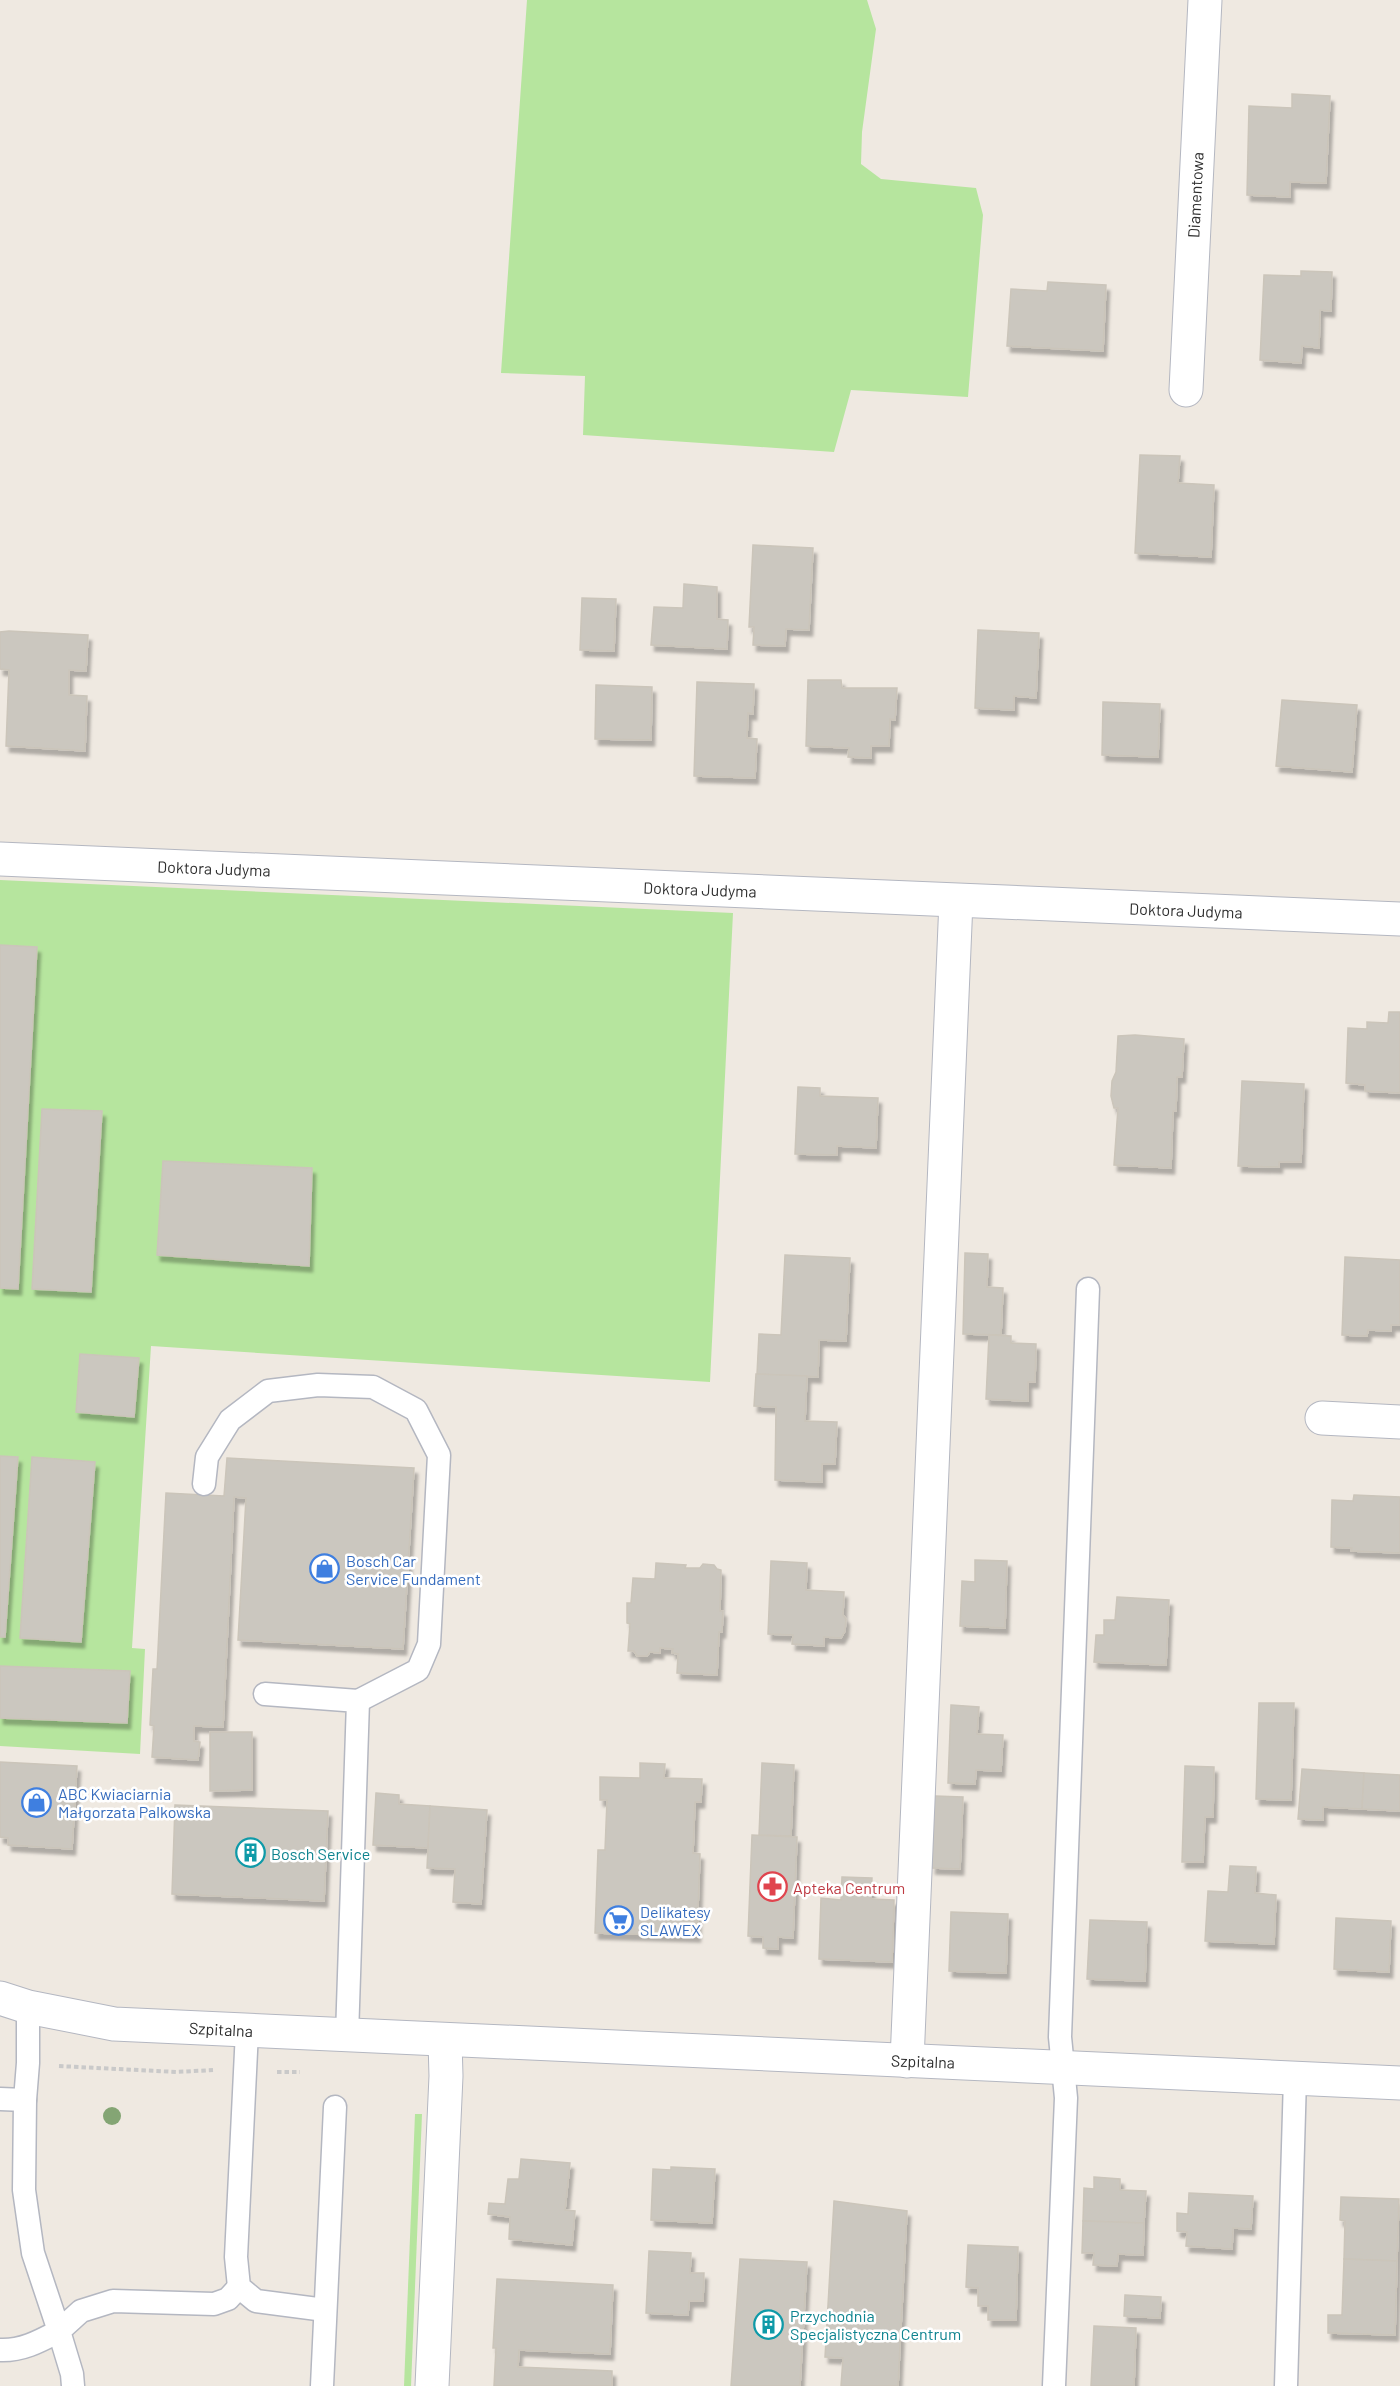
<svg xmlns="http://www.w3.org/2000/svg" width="1400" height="2386" font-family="Barlow,sans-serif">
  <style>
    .green { fill: #b6e59e }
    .building { fill: #cbc7bf; stroke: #cbc5ba; stroke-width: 1.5; filter: url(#shadow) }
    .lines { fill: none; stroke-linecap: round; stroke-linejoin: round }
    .lane-casing { stroke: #b4b7c1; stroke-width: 25 }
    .street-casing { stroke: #b4b7c1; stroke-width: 35 }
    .secondary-casing { stroke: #b4b7c1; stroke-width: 35 }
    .path { stroke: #c9c9c9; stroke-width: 4; stroke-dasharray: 4.5 3; stroke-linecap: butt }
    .lane { stroke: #fff; stroke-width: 22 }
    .street { stroke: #fff; stroke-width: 33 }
    .secondary { stroke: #fff; stroke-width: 33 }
    .tree { fill: #84a574 }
    .labels { text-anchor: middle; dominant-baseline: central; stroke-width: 5; stroke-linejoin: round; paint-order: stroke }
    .street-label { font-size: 16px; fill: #2e2e2e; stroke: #fff }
    .shop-label { font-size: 16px; fill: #366cbe; stroke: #fff; text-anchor: start }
    .culture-label { font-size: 16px; fill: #0d838f; stroke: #fff; text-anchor: start }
    .health-label { font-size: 16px; fill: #be3a42; stroke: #fff; text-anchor: start }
  </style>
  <defs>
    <filter id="shadow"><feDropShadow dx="3.5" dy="6" stdDeviation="1.5" flood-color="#0004"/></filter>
  </defs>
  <rect width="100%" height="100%" fill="#efe9e1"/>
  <!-- green -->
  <g class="green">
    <path d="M527,0H867L876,29L862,132L861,164L881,179L976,188L983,215L968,397L851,390L834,452L583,435L585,376L501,373Z"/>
    <path d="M0,880L733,913L710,1382L151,1346L132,1648L145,1649L140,1754L0,1746Z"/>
    <path d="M415,2114H422L411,2386H404Z"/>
  </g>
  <!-- building -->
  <g class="building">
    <path d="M1292,94L1330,96L1326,183L1290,182V197L1247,195L1249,106L1292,108Z"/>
    <path d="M1301,271L1332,272L1331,311L1320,310L1319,348L1302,346L1301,363L1260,360L1264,275L1301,276Z"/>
    <path d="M1048,282L1106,285L1103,351L1007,346L1011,289L1047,291Z"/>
    <path d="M1140,455L1180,456L1178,483L1214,485L1211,557L1135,553Z"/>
    <path d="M753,545L813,548L809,630L786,629L785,646L753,645L754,627H749Z"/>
    <path d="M684,584L717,587V619L728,620L727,649L651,645L654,607L683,608Z"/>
    <path d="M582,598L616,599L614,651L580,650Z"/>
    <path d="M978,630L1039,633L1036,698L1014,696V710L975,708Z"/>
    <path d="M9,631L88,635L86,671L69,670V695L87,696L85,751L6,746L9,670L0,669V632Z"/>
    <path d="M808,680H841L842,688H897L895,720L890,719L889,746H871V758L848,757L849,748L806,746Z"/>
    <path d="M697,682L754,684L753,714L748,713L747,738L757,739L755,778L694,776Z"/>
    <path d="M596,685L652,687L651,740L595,739Z"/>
    <path d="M1282,700L1357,705L1352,772L1276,766Z"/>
    <path d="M1103,702L1160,704L1158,757L1102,755Z"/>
    <path d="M0,945L37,947L18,1289L0,1288Z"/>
    <path d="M1389,1012H1400V1093L1365,1091V1085L1346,1083L1348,1028L1367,1029V1022L1388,1023Z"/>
    <path d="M1135,1035L1184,1039L1182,1077H1177L1176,1111H1173L1171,1168L1114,1165L1118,1108H1114L1111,1096L1112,1081L1116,1072L1118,1036Z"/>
    <path d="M1242,1081L1304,1084L1301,1162H1279V1167L1238,1166Z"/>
    <path d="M798,1087L820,1088V1096L878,1098L876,1148L837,1146V1155L795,1154Z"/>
    <path d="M42,1109L102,1111L91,1292L32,1289Z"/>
    <path d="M163,1161L312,1168L309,1266L157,1255Z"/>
    <path d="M965,1253L988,1254L987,1287L1003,1288L1001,1335L963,1334Z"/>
    <path d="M785,1255L850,1258L846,1341L819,1340L818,1377L757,1374L759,1334L781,1335Z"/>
    <path d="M1345,1257L1400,1260V1325H1391V1331L1368,1330L1367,1336L1342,1335Z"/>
    <path d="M989,1335L1011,1336V1343L1036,1344L1035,1382H1028V1401L986,1399Z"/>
    <path d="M80,1354L139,1358L134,1417L76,1412Z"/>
    <path d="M756,1374L807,1376L805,1421L837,1422L835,1464H822V1482L775,1480L776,1407L754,1406Z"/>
    <path d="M0,1456L18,1457L5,1637H0Z"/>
    <path d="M32,1457L95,1462L81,1642L20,1638Z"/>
    <path d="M227,1458L414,1468L403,1649L238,1640L246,1498L234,1497L223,1727L194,1726V1741L200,1742L198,1760L152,1757L154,1726L150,1725L153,1669H157L166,1493L224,1496Z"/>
    <path d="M1354,1495L1400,1497V1553L1351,1551L1352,1548L1331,1547L1332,1500L1353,1501Z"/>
    <path d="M975,1560L1007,1561L1005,1628L960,1626L962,1581L975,1582Z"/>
    <path d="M771,1561L807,1563L806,1590L844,1592L843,1615L846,1619L845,1631L841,1638L824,1637V1646L792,1644L793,1635L768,1634Z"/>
    <path d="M656,1563L686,1565L685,1568H700L703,1564L714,1565L717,1569L721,1570L720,1611H723L722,1632H719L717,1675L677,1673L678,1654L672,1653L673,1649L660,1648V1653L650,1652L647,1656H637L634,1651H628L630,1624L627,1623V1603H631L633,1578L655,1579Z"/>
    <path d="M1117,1597L1169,1600L1166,1665L1094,1662L1096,1635H1104V1620H1115Z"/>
    <path d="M0,1666L130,1671L127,1723L0,1718Z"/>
    <path d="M1259,1703H1294L1291,1800L1256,1799Z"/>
    <path d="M951,1705L979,1707L977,1734L1003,1735L1001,1771L976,1770L975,1784L948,1783Z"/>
    <path d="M210,1732H252V1790L210,1791Z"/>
    <path d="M0,1762L77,1766L72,1849L8,1845V1838L0,1837Z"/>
    <path d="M640,1763L665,1764L664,1778L702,1779L701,1802H695L693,1853L700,1854L697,1936L595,1933L598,1850H605L607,1800H600V1777L640,1778Z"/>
    <path d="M762,1763L794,1765L791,1836L759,1835Z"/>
    <path d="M1185,1766L1214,1767L1213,1817H1205L1203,1862H1182Z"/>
    <path d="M1302,1769L1364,1773L1362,1809L1323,1807V1820L1298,1819Z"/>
    <path d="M1364,1773L1400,1775V1811L1362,1809Z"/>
    <path d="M376,1793L399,1795V1804L430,1806L428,1848L373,1845Z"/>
    <path d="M935,1796L963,1797L960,1869L932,1868Z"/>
    <path d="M175,1805L328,1811L324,1901L172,1894Z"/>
    <path d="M430,1806L487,1810L481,1904L453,1902L455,1869L427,1868Z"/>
    <path d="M752,1835L797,1837L793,1938L778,1937V1949L763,1948V1937L748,1936Z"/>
    <path d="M1230,1866L1256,1867L1255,1893L1276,1895L1274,1944L1205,1941L1208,1891L1228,1892Z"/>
    <path d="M842,1877L872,1878L871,1899L894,1900L892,1962L819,1959L821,1898L841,1900Z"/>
    <path d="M951,1912L1008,1914L1006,1973L949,1971Z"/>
    <path d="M1336,1918L1391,1921L1389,1972L1334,1969Z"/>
    <path d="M1090,1920L1147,1922L1145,1981L1087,1979Z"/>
    <path d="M521,2159L570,2163L565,2210L575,2211L572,2245L509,2239L510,2217L488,2214L489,2203L505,2204L508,2179H519Z"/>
    <path d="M671,2167L715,2169L712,2223L651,2220L653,2169L671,2170Z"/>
    <path d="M1094,2177L1120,2179V2190L1146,2191L1144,2223L1083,2221L1084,2188L1094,2189Z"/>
    <path d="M1189,2193L1253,2196L1251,2229L1233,2228L1232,2249L1186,2246L1187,2232L1177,2231V2213L1188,2214Z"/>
    <path d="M1341,2197L1399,2199L1397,2261L1344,2259L1345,2221L1340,2220Z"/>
    <path d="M834,2201L907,2211L898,2386H841L843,2358L825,2357Z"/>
    <path d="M1083,2221L1144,2223L1143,2255L1118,2254L1117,2266L1093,2265L1094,2253H1082Z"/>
    <path d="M968,2245L1018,2247L1016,2320H988V2306H978V2288L966,2287Z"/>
    <path d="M649,2251L691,2253L690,2273H704L703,2301H689L688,2315L646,2313Z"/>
    <path d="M740,2259L807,2262L800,2386H731Z"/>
    <path d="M1344,2259L1397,2261L1395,2335L1328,2333V2315H1342Z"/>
    <path d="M497,2279L613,2285L610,2354L519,2350L518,2367L612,2371V2386H494L496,2348H493Z"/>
    <path d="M1125,2295L1161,2297L1160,2318L1124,2316Z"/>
    <path d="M1094,2326L1136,2328L1134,2386H1091Z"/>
  </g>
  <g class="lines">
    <defs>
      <g id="lane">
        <path d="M204,1484L207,1457L230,1420L268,1391L318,1385L373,1387L416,1410L439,1455L429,1644L418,1670L358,1701"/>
        <path d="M265,1694L358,1701L347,2036"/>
        <path d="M247,2031L236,2257L239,2287L256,2301L325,2310"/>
        <path d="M0,2099L25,2100L28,2063V2007"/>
        <path d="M0,2350C22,2351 40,2341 59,2331L33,2253L24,2190L25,2100"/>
        <path d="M73,2386L72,2374L59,2331L81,2311L113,2301L214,2304L228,2299L239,2287"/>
        <path d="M322,2386L335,2107"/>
        <path d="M1054,2386L1066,2098L1060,2037L1088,1289"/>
        <path d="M1286,2386L1295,2078"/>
      </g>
      <g id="street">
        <path d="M1186,390L1205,0"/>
        <path d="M0,859L1400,919"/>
        <path d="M1322,1418L1400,1422"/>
        <path d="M907,2061L956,901"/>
        <path d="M432,2386L446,2076L445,2041"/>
      </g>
      <path id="secondary" d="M0,1998L28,2007L114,2024L1400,2083"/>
    </defs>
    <!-- lane casing -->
    <use href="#lane" class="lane-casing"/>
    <!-- street casing -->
    <use href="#street" class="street-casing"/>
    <!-- secondary casing -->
    <use href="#secondary" class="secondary-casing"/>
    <!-- path -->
    <g class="path">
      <path d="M59,2066L176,2072L213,2070"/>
      <path d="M277,2072H300"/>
    </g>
    <!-- lane -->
    <use href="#lane" class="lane"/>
    <!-- street -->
    <use href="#street" class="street"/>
    <!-- secondary -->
    <use href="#secondary" class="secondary"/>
  </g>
  <!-- trees -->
  <circle class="tree" cx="112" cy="2116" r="9"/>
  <!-- icons -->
  <defs>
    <symbol id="shop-ring" viewBox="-11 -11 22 22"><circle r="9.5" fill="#fff" stroke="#3f7fe0" stroke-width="1.5"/><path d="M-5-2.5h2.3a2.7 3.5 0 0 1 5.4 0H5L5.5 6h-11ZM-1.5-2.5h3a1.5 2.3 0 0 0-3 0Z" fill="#3f7fe0"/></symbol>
    <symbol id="building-ring" viewBox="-11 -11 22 22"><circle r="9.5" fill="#fff" stroke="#0f9aa8" stroke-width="1.5"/><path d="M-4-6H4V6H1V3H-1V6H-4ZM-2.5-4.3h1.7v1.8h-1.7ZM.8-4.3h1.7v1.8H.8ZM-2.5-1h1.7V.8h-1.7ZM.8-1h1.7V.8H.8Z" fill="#0f9aa8"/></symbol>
    <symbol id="pharmacy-ring" viewBox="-11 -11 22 22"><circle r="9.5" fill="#fff" stroke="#e0444e" stroke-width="1.5"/><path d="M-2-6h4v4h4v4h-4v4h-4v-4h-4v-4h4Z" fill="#e0444e"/></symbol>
    <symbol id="supermarket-ring" viewBox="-11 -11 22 22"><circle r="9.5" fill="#fff" stroke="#3f7fe0" stroke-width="1.5"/><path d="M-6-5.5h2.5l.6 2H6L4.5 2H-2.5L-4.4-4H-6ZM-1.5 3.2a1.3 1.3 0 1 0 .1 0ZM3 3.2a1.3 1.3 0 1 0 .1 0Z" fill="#3f7fe0"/></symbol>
  </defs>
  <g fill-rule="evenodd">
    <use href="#shop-ring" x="308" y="1552" width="33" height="33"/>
    <use href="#shop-ring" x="20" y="1786" width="33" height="33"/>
    <use href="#building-ring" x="234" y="1836" width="33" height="33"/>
    <use href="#pharmacy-ring" x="756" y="1870" width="33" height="33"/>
    <use href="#supermarket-ring" x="602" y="1904" width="33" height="33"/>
    <use href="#building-ring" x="752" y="2308" width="33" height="33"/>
  </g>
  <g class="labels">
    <!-- street labels -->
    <g class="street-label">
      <text transform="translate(1195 195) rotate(-87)">Diamentowa</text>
      <text transform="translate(214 868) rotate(2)">Doktora Judyma</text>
      <text transform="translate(700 889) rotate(2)">Doktora Judyma</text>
      <text transform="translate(1186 910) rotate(2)">Doktora Judyma</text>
      <text transform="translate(221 2029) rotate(3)">Szpitalna</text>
      <text transform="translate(923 2061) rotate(2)">Szpitalna</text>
    </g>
    <!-- shop labels -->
    <g class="shop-label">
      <text x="346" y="1560">Bosch Car<tspan x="346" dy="18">Service Fundament</tspan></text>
      <text x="58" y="1793">ABC Kwiaciarnia<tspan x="58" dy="18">Małgorzata Palkowska</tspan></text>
      <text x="640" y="1911">Delikatesy<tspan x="640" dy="18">SLAWEX</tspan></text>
    </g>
    <!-- culture labels -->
    <g class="culture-label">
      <text x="271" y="1853">Bosch Service</text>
      <text x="790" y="2315">Przychodnia<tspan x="790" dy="18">Specjalistyczna Centrum</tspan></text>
    </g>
    <!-- health labels -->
    <g class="health-label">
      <text x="793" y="1887">Apteka Centrum</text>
    </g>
  </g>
</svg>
